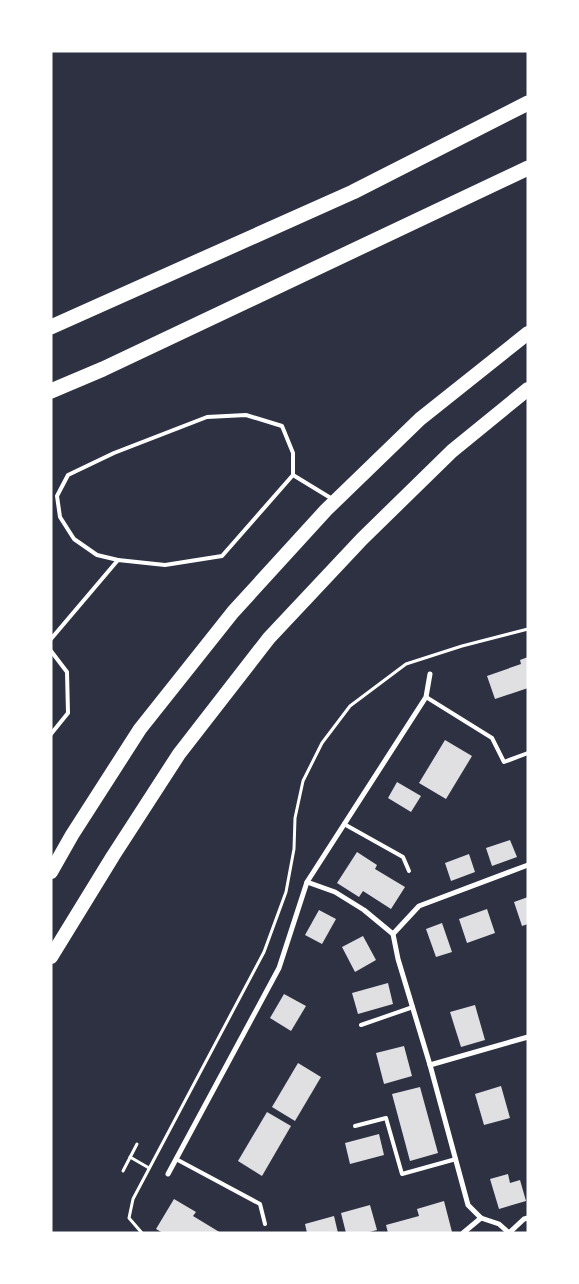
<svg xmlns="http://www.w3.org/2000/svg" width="579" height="1284" font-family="Bitter,serif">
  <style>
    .building { fill: #e0e0e3 }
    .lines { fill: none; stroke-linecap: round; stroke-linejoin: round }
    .path { stroke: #fff; stroke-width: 3 }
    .service { stroke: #fff; stroke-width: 4 }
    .minor { stroke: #fff; stroke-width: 5 }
    .trunk { stroke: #fff; stroke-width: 14 }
    .motorway { stroke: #fff; stroke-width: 15 }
  </style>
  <rect width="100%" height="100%" fill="#2d3142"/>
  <!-- building -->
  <g class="building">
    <path d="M528,657V688L495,699L487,676L521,664L520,660Z"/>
    <path d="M445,740L472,756L446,799L419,783Z"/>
    <path d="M397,782L421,796L411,812L388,798Z"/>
    <path d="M510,840L517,857L492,866L486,848Z"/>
    <path d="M357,852L377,865L375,869L405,887L391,909L363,891L359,897L337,883Z"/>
    <path d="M469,854L475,872L451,881L445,863Z"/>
    <path d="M528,897V924L522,926L514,902Z"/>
    <path d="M487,909L495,933L467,943L459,919Z"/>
    <path d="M319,910L336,919L322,944L305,935Z"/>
    <path d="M442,923L452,952L436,957L426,929Z"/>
    <path d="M363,936L376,960L355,972L342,947Z"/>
    <path d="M388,983L393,1004L358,1014L352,993Z"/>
    <path d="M284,994L306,1006L291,1031L270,1018Z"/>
    <path d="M475,1005L485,1040L461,1047L450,1012Z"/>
    <path d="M404,1046L412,1076L384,1084L376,1053Z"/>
    <path d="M298,1063L321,1077L295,1121L272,1107Z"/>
    <path d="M501,1086L510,1118L484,1125L475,1094Z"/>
    <path d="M420,1087L438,1153L410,1161L392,1094Z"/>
    <path d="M267,1112L291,1126L262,1176L238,1161Z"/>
    <path d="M379,1134L384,1155L350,1164L345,1143Z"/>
    <path d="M508,1174L510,1183L520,1180L526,1201L499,1209L490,1179Z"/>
    <path d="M174,1199L196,1212L193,1216L221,1233H163L156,1229Z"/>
    <path d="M444,1201L452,1232L388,1233L386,1225L419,1216L417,1209Z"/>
    <path d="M370,1205L377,1230L366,1233H346L341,1213Z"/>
    <path d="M334,1216L338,1233H307L305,1224Z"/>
  </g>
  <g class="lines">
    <!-- path -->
    <g class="path">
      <path d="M130,1157L149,1168"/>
      <path d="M123,1171L137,1144"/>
      <path d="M142,1233L129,1218L133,1199L264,952L286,892L294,849L295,818L303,781L322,743L350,706L406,664L462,646L528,629"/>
    </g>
    <!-- service -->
    <g class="service">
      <path d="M118,560L97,555L74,539L60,517L57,496L68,475L114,453L207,417L246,415L282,426L293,453V475"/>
      <path d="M51,639L118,560L165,565L222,556L293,475L334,500"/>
      <path d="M51,651L67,672L68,713L51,734"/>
      <path d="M426,697L492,738L504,762L528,753"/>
      <path d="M344,824L403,857L409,871"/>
      <path d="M361,1025L413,1007"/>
      <path d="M355,1126L386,1118L402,1174L456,1159"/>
      <path d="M176,1159L260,1204L265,1224"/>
    </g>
    <!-- minor -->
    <g class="minor">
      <path d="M528,865L419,906L393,934L398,959L430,1065L468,1205L481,1218L499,1224L509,1233L524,1219L528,1218"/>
      <path d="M307,882L335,892L364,910L393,934"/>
      <path d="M430,1065L528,1037"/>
      <path d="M168,1174L279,968L307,882L426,697L430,674"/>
      <path d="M463,1233L481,1218"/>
    </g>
    <!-- trunk -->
    <g class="trunk">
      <path d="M51,872L72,835L140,729L233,612L326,510L420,419L528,333"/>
      <path d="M51,957L113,856L179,754L269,638L362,539L452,451L528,389"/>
    </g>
    <!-- motorway -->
    <g class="motorway">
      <path d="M51,327L353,192L528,103"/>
      <path d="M51,391L103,369L528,168"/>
    </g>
  </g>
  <!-- border -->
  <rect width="579" height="1284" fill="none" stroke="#ffffff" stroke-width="105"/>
</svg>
